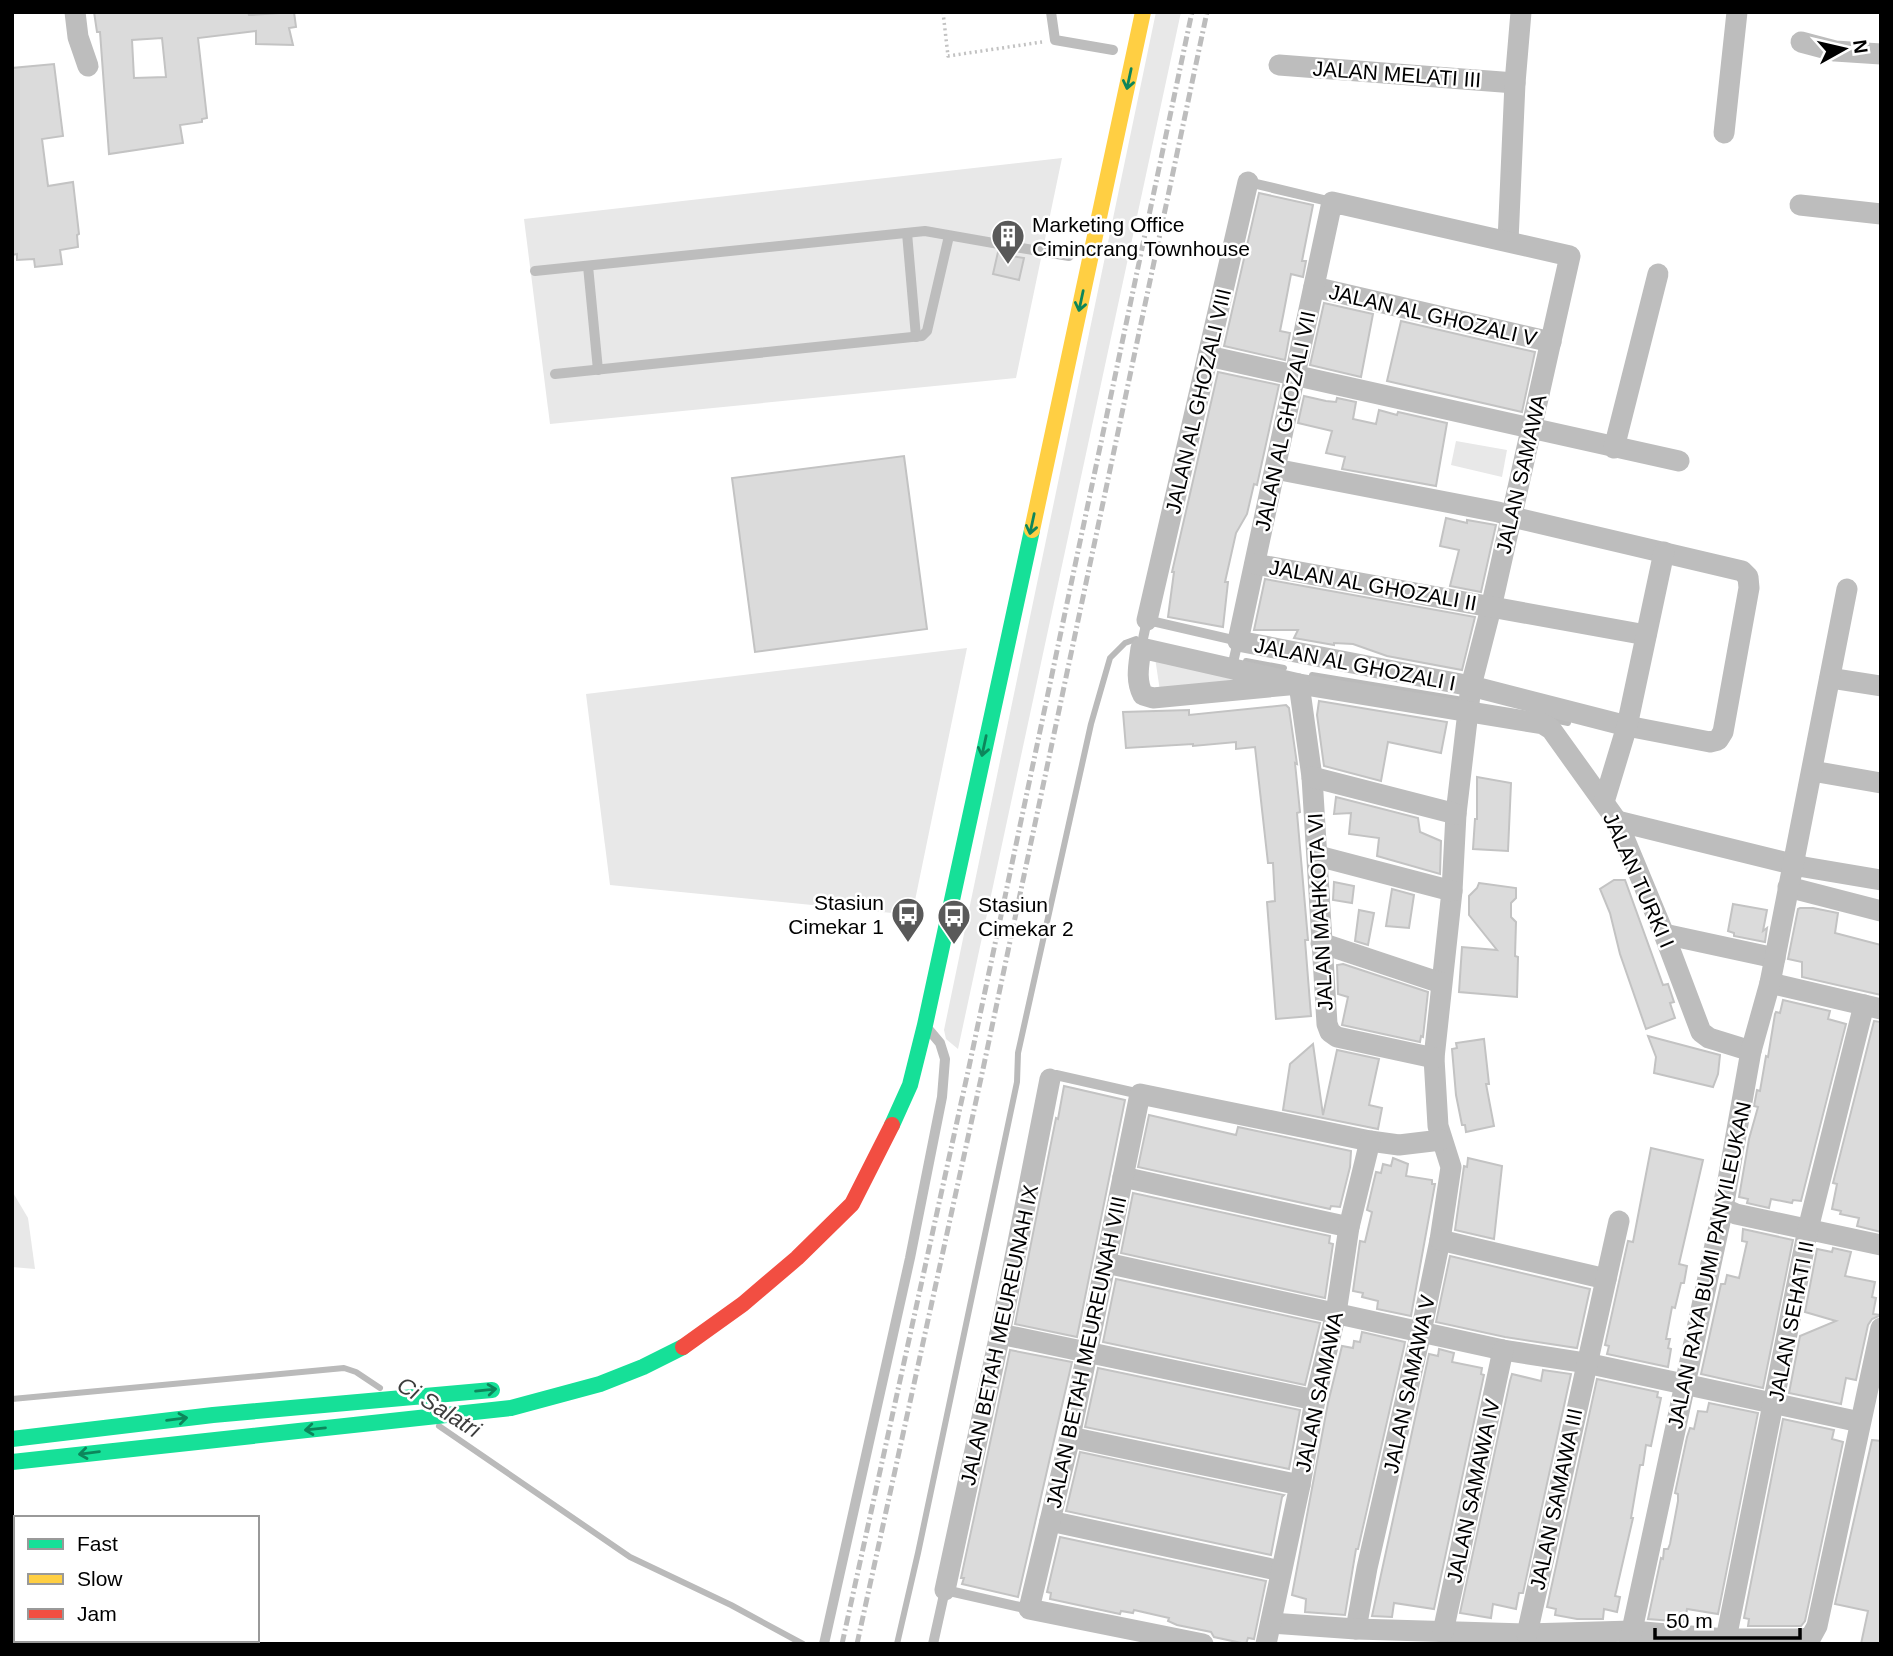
<svg xmlns="http://www.w3.org/2000/svg" width="1893" height="1656" font-family="Helvetica,sans-serif">
  <style>
    .green { fill: #e8e8e8 }
    .lines { fill: none; stroke-linecap: round; stroke-linejoin: round }
    .stream { stroke: #bababa; stroke-width: 6 }
    .building { fill: #dbdbdb; stroke: #c3c3c3; stroke-width: 2; fill-rule: evenodd }
    .path { stroke: #c2c2c2; stroke-width: 3.5; stroke-dasharray: 2 3.5; stroke-linecap: butt }
    .lane { stroke: #bdbdbd; stroke-width: 10 }
    .street { stroke: #bdbdbd; stroke-width: 21 }
    .fast { stroke: #16e098; stroke-width: 16 }
    .slow { stroke: #ffcf43; stroke-width: 16 }
    .jam { stroke: #f24e42; stroke-width: 16 }
    .rail { stroke: #bdbdbd; stroke-width: 5; stroke-dasharray: 10 3.5 2 3.5; stroke-linecap: butt }
    .oneway { stroke: #0d865b }
    .labels { text-anchor: middle; dominant-baseline: central; stroke-width: 5; stroke-linejoin: round; paint-order: stroke }
    .street-label { font-size: 21px; fill: #000; stroke: #fff }
    .poi-label { font-size: 21px; fill: #000; stroke: #fff; text-anchor: start }
    .water-label { font-size: 23px; font-style: italic; fill: #3d3d3d; stroke: #fff }
  </style>
  <rect width="100%" height="100%" fill="#fff"/>
  <!-- green -->
  <g class="green">
    <path d="M1156,12H1181L958,1049L946,1039L944,1030Z"/>
    <path d="M1062,158L1016,378L550,424L524,219Z"/>
    <path d="M1456,441L1507,450L1502,477L1451,465Z"/>
    <path d="M967,648L912,915L610,885L586,694Z"/>
    <path d="M1154,651L1272,680L1160,691Z"/>
    <path d="M12,1191L28,1218L35,1269L12,1267Z"/>
  </g>
  <g class="lines">
    <!-- stream -->
    <g class="stream">
      <path d="M1246,661L1284,668"/>
      <path d="M1312,675L1463,700"/>
      <path d="M1549,719L1568,723"/>
      <path d="M12,1399L344,1368L356,1372L380,1388"/>
      <path d="M439,1426L630,1557L731,1605L803,1644"/>
      <path d="M897,1644L918,1553L1009,1120L1017,1082L1018,1053L1091,724L1110,658L1125,643L1136,639"/>
    </g>
  </g>
  <!-- building -->
  <g class="building">
    <path d="M94,12H248L249,15H252L294,12L296,27L289,28L293,45L256,44V31L198,38L207,118L202,119V122L180,125L183,143L109,154L100,32H97ZM162,38L166,77L134,78L132,40Z"/>
    <path d="M54,64L63,136L42,139L48,186L73,182L79,234L77,235L78,247L60,250L62,264L35,267L34,259L17,260V254L12,255V68Z"/>
    <path d="M1259,193L1313,205L1302,261H1306L1303,277L1291,274L1283,316L1280,331L1290,333L1285,360L1224,346Z"/>
    <path d="M1002,228L1019,232L1017,239L1009,242L1007,246L1012,256L1024,258L1019,280L993,274L998,252L1002,251L1007,246L1006,241L1000,236Z"/>
    <path d="M1324,303L1373,314L1361,377L1310,365Z"/>
    <path d="M1401,321L1535,352L1522,412L1387,381Z"/>
    <path d="M1218,372L1279,385L1257,485L1254,484L1247,514L1236,533L1225,582H1228L1223,627L1168,617L1174,572H1172Z"/>
    <path d="M1304,396L1326,401L1336,402L1337,398L1356,402L1353,419L1376,424L1379,410L1397,415L1398,412L1447,423L1436,486L1342,469L1345,457L1326,453L1332,431L1298,423Z"/>
    <path d="M904,456L927,629L755,652L732,478Z"/>
    <path d="M1446,518L1467,523V520L1496,525L1481,592L1450,586L1459,550L1440,546Z"/>
    <path d="M1265,579L1475,617L1462,670L1387,656L1353,644L1334,643V645L1294,638L1298,630H1254Z"/>
    <path d="M1319,701L1447,722L1441,753L1388,742L1381,781L1324,766L1317,715Z"/>
    <path d="M1286,705L1289,708L1297,764L1295,763L1300,812L1297,813L1308,940H1305L1311,1016L1276,1019L1267,902L1275,901L1273,863H1268L1255,747L1236,749V742L1193,746V744L1126,748L1123,712L1189,710V715Z"/>
    <path d="M1477,777L1511,783L1508,851L1473,849L1475,819H1477Z"/>
    <path d="M1336,797L1418,818L1420,832L1441,841L1440,874L1377,856L1379,838L1349,834L1351,813L1334,814Z"/>
    <path d="M1614,880H1625L1663,985L1668,984L1674,1002L1670,1003L1675,1018L1646,1029L1620,954L1610,913L1600,889Z"/>
    <path d="M1334,882L1354,886L1352,903L1333,900Z"/>
    <path d="M1479,883L1516,888V898L1511,903V917L1516,922L1515,956L1518,957L1517,997L1459,992L1462,947L1497,950L1469,915V896L1477,888Z"/>
    <path d="M1392,889L1414,895L1409,928L1386,926Z"/>
    <path d="M1733,904L1767,910L1763,931L1767,928L1765,942L1734,936V933L1728,931Z"/>
    <path d="M1800,908H1813L1838,913L1835,933L1881,945V995L1802,977V962L1788,959L1798,909Z"/>
    <path d="M1359,910L1374,913L1368,945L1355,941Z"/>
    <path d="M1343,964L1428,992L1423,1037L1421,1036L1420,1042L1342,1025L1348,997L1338,994L1337,965Z"/>
    <path d="M1783,1000L1830,1011L1828,1019L1846,1024L1801,1201L1793,1200L1792,1203L1771,1199L1769,1208L1747,1203L1748,1199L1739,1197L1749,1139L1758,1107L1754,1106L1757,1090L1760,1091L1766,1056L1768,1057L1775,1014L1776,1012L1780,1013Z"/>
    <path d="M1874,1021L1881,1022V1232L1857,1226L1859,1218L1840,1214L1841,1211L1832,1209L1837,1184L1833,1183Z"/>
    <path d="M1648,1036L1720,1055L1718,1074L1713,1087L1654,1073L1656,1057Z"/>
    <path d="M1484,1039L1489,1084H1486L1494,1126L1466,1132L1465,1125H1462L1456,1095L1452,1049L1457,1048L1456,1043Z"/>
    <path d="M1313,1044L1323,1115L1337,1050L1379,1059L1369,1105L1382,1108L1378,1129L1283,1110L1290,1064Z"/>
    <path d="M1064,1086L1125,1100L1077,1337L1015,1324L1056,1118L1058,1119Z"/>
    <path d="M1149,1115L1236,1135L1238,1127L1351,1151L1350,1167L1340,1207L1331,1206L1330,1209L1138,1167Z"/>
    <path d="M1651,1148L1703,1160L1679,1264L1687,1266L1684,1283H1681L1675,1308L1672,1307L1666,1339H1670L1668,1348L1671,1349L1668,1367L1607,1354L1609,1346L1605,1345L1628,1241L1633,1242Z"/>
    <path d="M1393,1158L1408,1164L1406,1176L1432,1180V1184H1435L1411,1316L1377,1309L1378,1301L1362,1297L1363,1293L1353,1291L1360,1241L1365,1242L1372,1212L1367,1210L1376,1172L1381,1173L1383,1164L1391,1166Z"/>
    <path d="M1468,1158L1502,1166L1494,1239L1455,1230L1464,1166L1467,1167Z"/>
    <path d="M1133,1193L1330,1236L1329,1243L1333,1244L1325,1298L1121,1253Z"/>
    <path d="M1743,1229L1793,1240L1763,1388L1701,1374L1721,1284H1725L1727,1275L1739,1278L1747,1242L1742,1241Z"/>
    <path d="M1833,1248L1851,1252L1845,1276L1875,1282L1872,1297L1876,1298L1873,1314L1881,1315L1872,1319L1868,1325L1856,1380L1846,1378L1841,1404L1789,1393L1800,1336L1836,1321L1805,1312L1817,1249L1832,1252Z"/>
    <path d="M1450,1256L1590,1289L1577,1348L1505,1337L1436,1322Z"/>
    <path d="M1116,1279L1320,1323L1305,1385L1103,1342Z"/>
    <path d="M1362,1332L1405,1342L1404,1347L1358,1549H1356L1345,1615L1305,1612L1306,1599L1292,1595L1328,1403L1342,1346L1353,1348L1354,1341L1360,1342Z"/>
    <path d="M1439,1349L1454,1353L1452,1362L1482,1368L1481,1374L1484,1375L1434,1609L1394,1603L1392,1617L1372,1616L1429,1354L1438,1356Z"/>
    <path d="M1010,1350L1072,1362L1018,1597L962,1584L964,1578H961Z"/>
    <path d="M1098,1368L1300,1410L1289,1469L1085,1427Z"/>
    <path d="M1543,1370L1571,1374L1523,1593H1519L1516,1609L1493,1604L1491,1618L1460,1613L1510,1381L1512,1374L1541,1381Z"/>
    <path d="M1597,1379L1658,1392L1657,1397L1661,1398L1651,1446L1646,1445L1643,1465H1640L1631,1518H1633L1615,1596L1620,1597L1617,1612L1604,1609L1603,1619H1577L1555,1615L1556,1609L1547,1607Z"/>
    <path d="M1709,1403L1758,1413L1718,1614L1687,1609L1685,1622L1648,1619L1661,1558L1663,1559L1664,1549H1668L1670,1544L1678,1501V1494L1675,1493L1687,1437L1690,1428L1694,1429L1698,1411L1707,1412Z"/>
    <path d="M1783,1419L1834,1430L1832,1439L1843,1442L1805,1621L1801,1626H1748L1749,1619L1744,1618Z"/>
    <path d="M1872,1440L1881,1441V1644H1861L1868,1611L1835,1604Z"/>
    <path d="M1080,1452L1284,1495L1282,1497L1271,1555L1066,1511Z"/>
    <path d="M1060,1537L1266,1581L1254,1639L1248,1638L1246,1644L1214,1637L1211,1632L1177,1625L1168,1621L1169,1618L1134,1610L1133,1613L1121,1611L1120,1614L1050,1599L1051,1593L1047,1592Z"/>
  </g>
  <g class="lines">
    <!-- path -->
    <path class="path" d="M943,12L948,56L1042,42"/>
    <!-- lane -->
    <g class="lane">
      <path d="M1051,12L1055,40L1113,50"/>
      <path d="M1248,182L1332,202"/>
      <path d="M907,233L916,337"/>
      <path d="M1015,247L1069,256"/>
      <path d="M588,266L598,370"/>
      <path d="M535,271L925,231L999,244"/>
      <path d="M555,374L922,336L927,331L949,236"/>
      <path d="M1141,648L1147,620L1238,641L1232,667"/>
      <path d="M1050,1079L1056,1075L1140,1094"/>
      <path d="M824,1644L910,1258L942,1097L945,1059L940,1043L929,1030"/>
      <path d="M933,1644L945,1590L1029,1609"/>
    </g>
    <!-- street -->
    <g class="street">
      <path d="M75,12L78,37L88,66"/>
      <path d="M1801,42L1835,51L1881,54"/>
      <path d="M1279,65L1515,83"/>
      <path d="M1724,133L1737,12"/>
      <path d="M1800,205L1881,214"/>
      <path d="M1508,241L1515,83L1521,12"/>
      <path d="M1314,287L1551,342"/>
      <path d="M1208,356L1679,461"/>
      <path d="M1614,448L1658,274"/>
      <path d="M1275,469L1498,512L1521,519L1742,571L1748,577L1749,588L1723,732L1718,740L1710,742L1627,726L1471,686L1238,641L1332,202L1570,256L1491,608L1471,686L1456,814L1452,891L1434,1058L1438,1126L1451,1167L1440,1240L1421,1332L1367,1568L1356,1629"/>
      <path d="M1255,564L1646,635"/>
      <path d="M1147,620L1248,182"/>
      <path d="M1830,678L1881,686"/>
      <path d="M1299,684L1153,698L1143,695C1135,680 1139,664 1141,648L1299,684L1543,724L1551,729L1617,821L1664,934L1701,1032L1709,1038L1751,1051"/>
      <path d="M1299,684L1312,777L1327,1024L1330,1032L1337,1037L1434,1058"/>
      <path d="M1812,771L1881,783"/>
      <path d="M1312,777L1456,814"/>
      <path d="M1604,802L1627,726L1664,552"/>
      <path d="M1617,821L1804,867L1881,880"/>
      <path d="M1318,856L1452,891"/>
      <path d="M1788,887L1881,911"/>
      <path d="M1664,934L1775,958"/>
      <path d="M1321,943L1441,983"/>
      <path d="M1770,983L1881,1009"/>
      <path d="M1123,1177L1349,1227"/>
      <path d="M1723,1208L1736,1214L1881,1245"/>
      <path d="M1440,1240L1606,1279"/>
      <path d="M1106,1263L1503,1350L1586,1363L1860,1422"/>
      <path d="M1000,1334L1315,1400"/>
      <path d="M1070,1437L1300,1485"/>
      <path d="M1050,1521L1281,1571"/>
      <path d="M945,1590L1000,1334L1050,1079"/>
      <path d="M1271,1623L1356,1629L1527,1634L1632,1631L1726,1639H1803L1811,1637L1817,1626L1881,1328"/>
      <path d="M1443,1632L1503,1350"/>
      <path d="M1527,1634L1619,1221"/>
      <path d="M1726,1639L1808,1229L1864,1005"/>
      <path d="M1203,1644L1029,1609L1070,1437L1140,1094L1370,1141L1399,1145L1441,1140"/>
      <path d="M1266,1644L1300,1485L1315,1400L1336,1313L1349,1227L1370,1141"/>
      <path d="M1629,1644L1723,1208L1751,1051L1770,983L1847,589"/>
    </g>
    <!-- fast -->
    <g class="fast">
      <path d="M892,1125L910,1085L925,1025L1032,530"/>
      <path d="M12,1439L213,1415L492,1390"/>
      <path d="M12,1462L511,1408L600,1384L643,1367L683,1347"/>
    </g>
    <!-- slow -->
    <path class="slow" d="M1032,530L1143,12"/>
    <!-- jam -->
    <path class="jam" d="M683,1347L743,1304L797,1258L852,1204L892,1125"/>
    <!-- rail -->
    <g class="rail">
      <path d="M842,1644L969,1067L1192,12"/>
      <path d="M857,1644L983,1069L1207,12"/>
    </g>
  </g>
  <!-- one-way arrows -->
  <defs><path id="oneway-shaft" d="M-6 0H5M1.5-3L5.5 0L1.5 3" fill="none" stroke-width="1.6" stroke-linecap="round" stroke-linejoin="round" transform="scale(1.75)"/></defs>
  <g class="oneway">
    <use href="#oneway-shaft" transform="translate(1129 79) rotate(102)"/>
    <use href="#oneway-shaft" transform="translate(1081 301) rotate(102)"/>
    <use href="#oneway-shaft" transform="translate(1032 524) rotate(102)"/>
    <use href="#oneway-shaft" transform="translate(984 746) rotate(102)"/>
    <use href="#oneway-shaft" transform="translate(486 1390) rotate(-6)"/>
    <use href="#oneway-shaft" transform="translate(177 1419) rotate(-7)"/>
    <use href="#oneway-shaft" transform="translate(315 1429) rotate(174)"/>
    <use href="#oneway-shaft" transform="translate(89 1453) rotate(173)"/>
  </g>
  <!-- icons -->
  <defs>
    <symbol id="building-pin" viewBox="-11 -11 22 30"><path d="M0 17L-7.5 6A9.5 9.5 0 1 1 7.5 6Z" fill="#595959" stroke="#fff"/><path d="M-4-6H4V6H1V3H-1V6H-4ZM-2.5-4.3h1.7v1.8h-1.7ZM.8-4.3h1.7v1.8H.8ZM-2.5-1h1.7V.8h-1.7ZM.8-1h1.7V.8H.8Z" fill="#fff"/></symbol>
    <symbol id="bus-pin" viewBox="-11 -11 22 30"><path d="M0 17L-7.5 6A9.5 9.5 0 1 1 7.5 6Z" fill="#595959" stroke="#fff"/><path d="M-5-6H5V4H4V6H2V4H-2V6H-4V4H-5ZM-3.5-4V0h7V-4ZM-3.5 1.2v1.5H-2V1.2ZM2 1.2v1.5H3.5V1.2Z" fill="#fff"/></symbol>
  </defs>
  <g fill-rule="evenodd">
    <use href="#building-pin" x="989" y="217" width="38" height="52"/>
    <use href="#bus-pin" x="889" y="895" width="38" height="52"/>
    <use href="#bus-pin" x="935" y="897" width="38" height="52"/>
  </g>
  <g class="labels">
    <!-- street labels -->
    <g class="street-label">
      <text transform="translate(1397 74) rotate(4)">JALAN MELATI III</text>
      <text transform="translate(1433 315) rotate(13)">JALAN AL GHOZALI V</text>
      <text transform="translate(1198 401) rotate(-77)">JALAN AL GHOZALI VIII</text>
      <text transform="translate(1285 421) rotate(-78)">JALAN AL GHOZALI VII</text>
      <text transform="translate(1521 474) rotate(-77)">JALAN SAMAWA</text>
      <text transform="translate(1373 585) rotate(10)">JALAN AL GHOZALI II</text>
      <text transform="translate(1355 664) rotate(11)">JALAN AL GHOZALI I</text>
      <text transform="translate(1639 880) rotate(66)">JALAN TURKI I</text>
      <text transform="translate(1320 912) rotate(-93)">JALAN MAHKOTA VI</text>
      <text transform="translate(1709 1265) rotate(-78)">JALAN RAYA BUMI PANYILEUKAN</text>
      <text transform="translate(1791 1321) rotate(-79)">JALAN SEHATI II</text>
      <text transform="translate(999 1335) rotate(-78)">JALAN BETAH MEUREUNAH IX</text>
      <text transform="translate(1086 1352) rotate(-78)">JALAN BETAH MEUREUNAH VIII</text>
      <text transform="translate(1409 1384) rotate(-78)">JALAN SAMAWA V</text>
      <text transform="translate(1319 1392) rotate(-78)">JALAN SAMAWA</text>
      <text transform="translate(1473 1491) rotate(-78)">JALAN SAMAWA IV</text>
      <text transform="translate(1556 1499) rotate(-78)">JALAN SAMAWA III</text>
    </g>
    <!-- poi labels -->
    <g class="poi-label">
      <text x="1032" y="224">Marketing Office<tspan x="1032" dy="24">Cimincrang Townhouse</tspan></text>
      <text x="884" y="902" text-anchor="end">Stasiun<tspan x="884" dy="24">Cimekar 1</tspan></text>
      <text x="978" y="904">Stasiun<tspan x="978" dy="24">Cimekar 2</tspan></text>
    </g>
    <!-- water labels -->
    <g class="water-label">
      <text transform="translate(439 1407) rotate(32)">Ci Salatri</text>
    </g>
  </g>
  <!-- border -->
  <rect width="1893" height="1656" fill="none" stroke="#000000" stroke-width="28"/>
  <!-- legend -->
  <rect x="14" y="1516" width="245" height="126" fill="#ffffff" stroke="#999999" stroke-width="2"/>
  <rect x="28" y="1539" width="35" height="10" fill="#16e098" stroke="#999999" stroke-width="2"/>
  <text x="77" y="1551" font-size="21" fill="#000000">Fast</text>
  <rect x="28" y="1574" width="35" height="10" fill="#ffcf43" stroke="#999999" stroke-width="2"/>
  <text x="77" y="1586" font-size="21" fill="#000000">Slow</text>
  <rect x="28" y="1609" width="35" height="10" fill="#f24e42" stroke="#999999" stroke-width="2"/>
  <text x="77" y="1621" font-size="21" fill="#000000">Jam</text>
  <!-- north arrow -->
  <g transform="translate(1844 49) rotate(82)" stroke="#ffffff" stroke-width="5" paint-order="stroke">
  <path d="M0-5L12 26L0 18L-12 26Z" fill="#000000"/>
  <text y="-10" font-size="19" font-weight="bold" text-anchor="middle" fill="#000000">N</text>
  </g>
  <!-- scale -->
  <path d="M1655 1628v10h145v-10" fill="none" stroke="#000000" stroke-width="3.5"/>
  <text x="1666" y="1628" font-size="21" fill="#000000" stroke="#ffffff" stroke-width="5" paint-order="stroke">50 m</text>
</svg>
